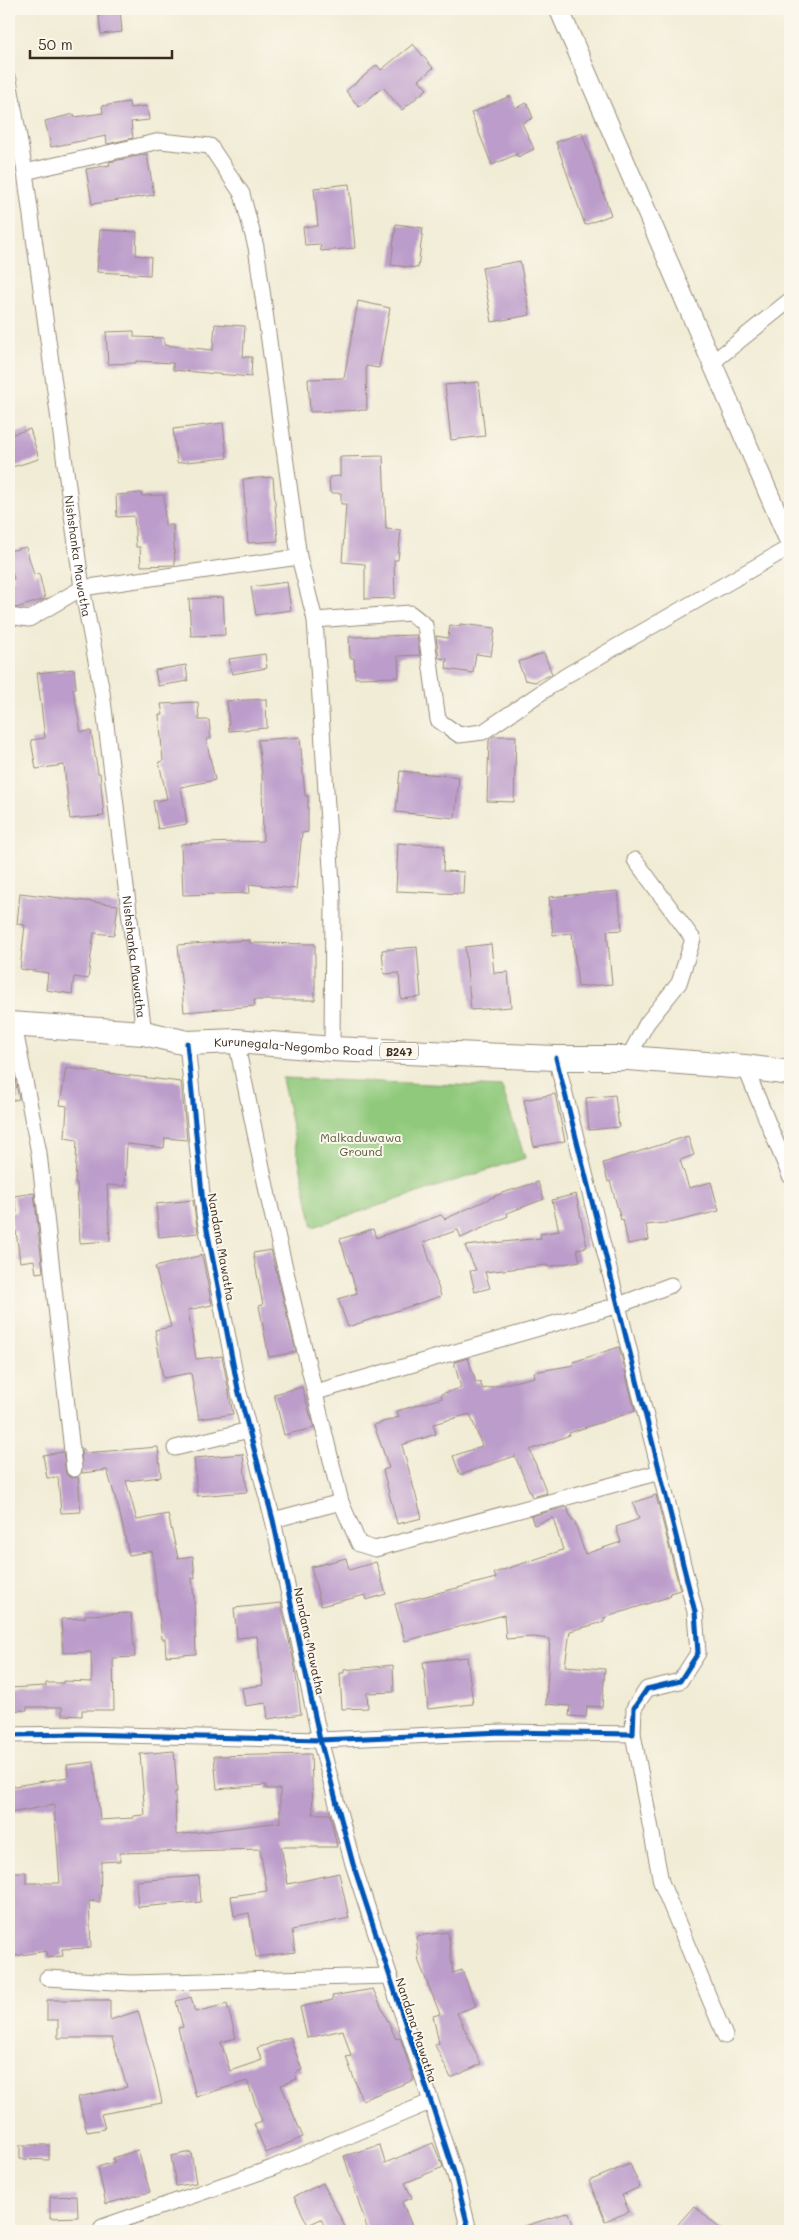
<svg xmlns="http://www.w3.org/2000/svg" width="799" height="2240" font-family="Mali,sans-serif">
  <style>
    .green { fill: #90c97c; stroke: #667a4d }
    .building { fill: #bc9ccb }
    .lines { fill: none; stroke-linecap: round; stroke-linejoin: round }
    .minor-casing { stroke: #968b7a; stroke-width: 17 }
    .tertiary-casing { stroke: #968b7a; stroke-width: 21 }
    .primary-casing { stroke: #968b7a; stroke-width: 26 }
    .minor { stroke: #fff; stroke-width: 15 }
    .tertiary { stroke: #fff; stroke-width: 19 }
    .primary { stroke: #fff; stroke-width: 24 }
    .cycleway-casing { stroke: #fbf7ec; stroke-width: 8 }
    .cycleway { stroke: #0057b8; stroke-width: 5 }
    .labels { text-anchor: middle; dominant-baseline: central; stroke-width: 4; stroke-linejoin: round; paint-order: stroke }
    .shield { fill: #fbf7ec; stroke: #75685c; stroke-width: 1 }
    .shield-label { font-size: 11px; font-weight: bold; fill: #3b2a1e }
    .street-label { font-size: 12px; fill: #3b2a1e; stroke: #fbf7ec }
    .park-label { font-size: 12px; fill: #545a3a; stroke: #fbf7ec }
  </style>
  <rect width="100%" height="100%" fill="#fbf7ec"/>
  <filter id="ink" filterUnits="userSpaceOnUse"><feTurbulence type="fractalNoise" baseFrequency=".02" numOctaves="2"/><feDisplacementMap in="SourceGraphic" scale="10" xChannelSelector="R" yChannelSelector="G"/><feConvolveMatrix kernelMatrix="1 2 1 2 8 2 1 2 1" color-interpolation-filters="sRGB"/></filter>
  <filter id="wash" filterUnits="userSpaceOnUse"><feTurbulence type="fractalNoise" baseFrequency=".0096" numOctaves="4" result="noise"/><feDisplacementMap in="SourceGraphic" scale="20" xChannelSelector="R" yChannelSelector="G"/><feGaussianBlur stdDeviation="1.12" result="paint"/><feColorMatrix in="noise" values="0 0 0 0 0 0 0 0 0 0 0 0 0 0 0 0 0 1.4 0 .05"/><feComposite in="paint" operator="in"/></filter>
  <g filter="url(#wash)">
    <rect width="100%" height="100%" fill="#f1ecd5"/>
    <!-- green -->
    <path class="green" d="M282,1078L502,1087L525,1158L313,1227Z"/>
    <g id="blocks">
      <!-- building -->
      <g class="building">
        <path d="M98,9H120L122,32L101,34Z"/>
        <path d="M413,44L433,68L419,80L427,89L402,110L383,87L359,107L346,91L377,65L381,70Z"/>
        <path d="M510,96L515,108L527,103L533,118L522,123L534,149L518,157L517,154L492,165L471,113Z"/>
        <path d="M129,102L130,108L147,106L149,120L131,122L133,138L107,144L106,136L51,147L45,121L74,114L75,117L103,113L102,106Z"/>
        <path d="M582,133L611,215L585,225L556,142Z"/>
        <path d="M147,154L154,195L92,204L86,169L110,165L109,162Z"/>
        <path d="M349,184L355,248L321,251L320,244L305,245L303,227L318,226L314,188Z"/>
        <path d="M396,224L423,228L418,268L391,265Z"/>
        <path d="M100,230L137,232L136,255L151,257L150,275L97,272Z"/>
        <path d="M520,261L530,315L492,322L482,268Z"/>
        <path d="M358,301L390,308L379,368L366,366L367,410L310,412L308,379L344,378Z"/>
        <path d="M215,324L245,326L243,357H252L251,377L173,370V363L136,361V363L108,364L106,332L134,331V337L164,338V345L213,350Z"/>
        <path d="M479,382L485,436L451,440L445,385Z"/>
        <path d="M223,423L227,458L177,463L173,429Z"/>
        <path d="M30,429L39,459L9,468V435Z"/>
        <path d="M383,456L386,529L401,530L398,560H394L395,598L365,599V564L342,562L346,504H341V493H330L329,477L340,476V457Z"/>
        <path d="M273,477L278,541L248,543L243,479Z"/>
        <path d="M141,493L142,496L164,495L165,525H173L175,565L141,566L140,547H136L134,516L117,517L116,495Z"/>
        <path d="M26,547L34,575L39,573L45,599L16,608L9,607V581L14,579L9,561V551Z"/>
        <path d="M287,582L291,610L256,615L251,587Z"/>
        <path d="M223,597L225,635L191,636L189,599Z"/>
        <path d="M460,624L495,628L491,656L476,654L473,673L446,669L447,659L439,658L436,636L448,638L450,625L460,626Z"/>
        <path d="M417,635L420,655L398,656L399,677L355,678L354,658H350L349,637Z"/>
        <path d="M544,653L552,674L535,682L525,680L518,662Z"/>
        <path d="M265,654L267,668L232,674L229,659Z"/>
        <path d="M186,665L188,681L158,686L155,670Z"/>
        <path d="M74,669L76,688H73L81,732L91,731L98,773H100L104,816L70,819L64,765L36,769L31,740L45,738L37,673Z"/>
        <path d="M266,699L267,728L229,731L227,701Z"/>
        <path d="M198,702L199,720H209L211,739H206L215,780L181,787L187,824L158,829L153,801L167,799L159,762L163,761L159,715H163L161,704Z"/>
        <path d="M494,736H516L514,802L487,801L489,740Z"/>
        <path d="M300,737L305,796H308V832L302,833L296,889L249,884L250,893L183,895L181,844L263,841L262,775L258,740Z"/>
        <path d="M400,771L459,777L455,818L396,812Z"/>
        <path d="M398,843L444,846L443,871L464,872L463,894L396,891Z"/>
        <path d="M618,891L622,930L607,931L612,984L578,987L572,933L553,935L549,897Z"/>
        <path d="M20,893L118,905L114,935L94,933L88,979L74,977L72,994L46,990L48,973L20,969L25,925L17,924Z"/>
        <path d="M250,940V943L315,944V1000H254L255,1006L184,1012L178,945Z"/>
        <path d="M491,944L494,973L508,972L511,1007L471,1010L465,947Z"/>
        <path d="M417,947L421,997L401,999L399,973L384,974L382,950Z"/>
        <path d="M9,1065H12L19,1099L9,1101Z"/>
        <path d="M66,1068L181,1082L187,1140L165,1138L164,1148L127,1144L125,1186L107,1185L110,1241L80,1243L77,1183H75L77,1140L65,1138L67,1106L60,1105Z"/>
        <path d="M555,1094L565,1141L534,1147L524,1100Z"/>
        <path d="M615,1095L619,1127L589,1130L586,1098Z"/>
        <path d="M688,1136L694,1155L680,1160L689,1188L711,1182L719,1211L674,1222L646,1225L649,1240L628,1244L623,1219L621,1220L610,1181L608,1182L603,1163Z"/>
        <path d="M538,1182L544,1199L507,1213L508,1216L461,1238L458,1230L424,1242L441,1296L348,1327L338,1299L357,1293L340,1239L373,1229L376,1238L441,1215L445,1219L502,1193Z"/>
        <path d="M34,1193L43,1272L36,1273L34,1260L20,1262L16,1231H13L10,1213L17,1212L14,1196Z"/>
        <path d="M576,1194L587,1247L577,1249L580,1261L547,1267V1265L485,1272L490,1288L475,1292L470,1271L476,1270L465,1246L541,1238L540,1234L559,1231L552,1200Z"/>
        <path d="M193,1200L198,1233L159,1237L156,1204Z"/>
        <path d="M271,1250L296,1352L269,1357L259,1306L263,1305L253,1253Z"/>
        <path d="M202,1255L212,1305L188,1310L196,1359L222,1356L233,1414L199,1419L191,1373L163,1378L155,1330L171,1327L155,1267Z"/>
        <path d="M619,1347L635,1411L569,1433L570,1435L530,1450L547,1493L532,1497L515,1456L460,1475L453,1456L482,1446L470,1414L433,1424L436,1434L402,1445L422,1518L397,1524L383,1470L389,1468L374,1425L399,1417L397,1411L442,1398L441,1394L461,1388L454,1362L468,1358L476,1383L480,1382L483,1389L535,1377L534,1372L574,1365L573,1362Z"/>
        <path d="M302,1387L314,1428L284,1435L274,1394Z"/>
        <path d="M158,1447L161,1477L126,1481L137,1520L168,1514L178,1558L193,1556L195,1578H192L194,1600L196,1654L166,1656L165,1639H162L152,1551L129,1555L119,1510L107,1470L82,1473L81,1449H84L85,1453Z"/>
        <path d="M63,1452L66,1474L71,1478L78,1477L81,1512L61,1513L58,1477L47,1478L43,1455Z"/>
        <path d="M243,1454L247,1492L197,1496L194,1458Z"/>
        <path d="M656,1495L680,1590L670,1593L671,1596L604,1618V1622L570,1631L565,1666L605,1669L602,1707L587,1706L586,1717L569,1716L570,1706L546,1704L550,1639L533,1637L506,1639L504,1615L405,1641L395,1604L496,1578L494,1573L563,1550L553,1518L534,1525L531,1516L567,1507L572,1521L574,1520L585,1554L621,1542L616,1527L639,1519L633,1503Z"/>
        <path d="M346,1558L349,1570L376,1562L386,1594L366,1600L365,1595L321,1606L311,1567Z"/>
        <path d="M281,1603L295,1668L301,1714L268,1719L266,1703L245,1706L242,1688L263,1685L257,1636L237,1638L234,1608Z"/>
        <path d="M131,1613L135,1657L113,1658L114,1710H82V1716L62,1715V1707H27V1710L9,1711V1688L46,1686V1683H63V1681L92,1682L91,1652L63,1653L61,1619L85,1618V1615Z"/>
        <path d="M467,1657L473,1704L428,1709L423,1662Z"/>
        <path d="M393,1665L394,1692L367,1693L368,1708L342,1709L340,1673H344V1670Z"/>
        <path d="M174,1751L177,1792H175L176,1835L280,1822V1789H266V1785L217,1789L214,1756L311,1754L313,1814H330L337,1847H281L288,1884L339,1873L349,1918L292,1930L295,1952L256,1957L249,1913L234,1916L231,1896L267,1891L260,1849L119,1853L120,1861L101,1862L100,1902L89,1901L91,1948L62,1949L63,1956L47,1958L46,1951L9,1957V1872H26V1883H60L54,1805L9,1813V1787L68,1777L67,1765L94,1762L100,1820L133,1818V1816L145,1815L140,1754Z"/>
        <path d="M199,1876L201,1902L138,1907L136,1881Z"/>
        <path d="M448,1932L453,1973L462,1970L476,2006L457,2013L481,2064L451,2078L435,2045L439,2043L433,2016L440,2014L419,1962L416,1936Z"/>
        <path d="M373,1989L396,2039L400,2037L414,2080L362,2100L346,2057L351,2056L343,2030L307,2038L300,2007L333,2000L332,1996Z"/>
        <path d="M191,1997L195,2012L227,2004L236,2038L221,2042L230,2071L262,2060L257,2048L290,2037L302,2070L295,2073L297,2079L281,2085L303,2137L266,2153L254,2124L262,2121L247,2081L196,2097L178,2028L183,2027L176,2001Z"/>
        <path d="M47,2000H110V2020L138,2011L157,2079L162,2103L101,2114L105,2129L87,2132L78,2097L127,2087L112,2038H58V2020H47Z"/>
        <path d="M433,2143L443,2167L405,2183L412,2198L402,2202L414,2231H368L344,2156L380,2145L385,2163Z"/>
        <path d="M20,2145H49V2160L20,2159Z"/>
        <path d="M138,2150L150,2192L106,2204L98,2167L114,2162L113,2158Z"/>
        <path d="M191,2152L196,2183L176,2186L171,2156Z"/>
        <path d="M630,2164L640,2187L622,2195L629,2212L605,2221L589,2181Z"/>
        <path d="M323,2183L347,2231H327L321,2219L308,2225L294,2197Z"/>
        <path d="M77,2196L78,2217L50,2218V2197Z"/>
        <path d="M694,2206L723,2231H672Z"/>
        <path d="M569,2212L575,2231H520L519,2228Z"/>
      </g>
    </g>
  </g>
  <g filter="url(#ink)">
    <use href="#blocks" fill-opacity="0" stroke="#968b7a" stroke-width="1"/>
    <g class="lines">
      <defs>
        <g id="minor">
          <path id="s1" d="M9,80L25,172L82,588L102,692L144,1033"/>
          <path d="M25,172L160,141L210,146L242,194L256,247L299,557L315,620L333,899L332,1049"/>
          <path d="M713,362L790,300"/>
          <path d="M9,616L29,619L82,588L299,557"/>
          <path d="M315,620L410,613L425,625L438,720L459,735L483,732L567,675L790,547"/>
          <path d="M14,1025L39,1153L74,1469"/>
          <path d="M236,1041L269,1201L341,1502L359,1544L375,1549L660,1472"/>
          <path d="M187,1043L204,1214L238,1389L273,1520L320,1740L353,1864L456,2178L469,2231"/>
          <path d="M628,1058L647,1023L679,983L693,939L635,860"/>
          <path d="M745,1067L790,1176"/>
          <path d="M316,1392L619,1305L671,1285"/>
          <path d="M175,1448L249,1430"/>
          <path d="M273,1520L341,1502"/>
          <path d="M633,1734L661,1882L725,2036"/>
          <path d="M9,1735L81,1734L320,1740L502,1732L633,1734L634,1708L647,1689L680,1681L698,1653L695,1612L556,1058"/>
          <path d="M47,1978L131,1983L389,1976"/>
          <path d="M102,2227L272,2168L430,2102"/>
        </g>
        <path id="tertiary" d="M559,9L790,543"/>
        <g id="primary">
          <path id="s2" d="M9,1024L144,1033L187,1043L236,1041L332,1049L556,1058H628L745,1067L790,1073"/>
        </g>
      </defs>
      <!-- minor casing -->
      <use href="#minor" class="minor-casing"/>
      <!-- tertiary casing -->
      <use href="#tertiary" class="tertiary-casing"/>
      <!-- primary casing -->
      <use href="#primary" class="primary-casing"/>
      <!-- minor -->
      <use href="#minor" class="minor"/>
      <!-- tertiary -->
      <use href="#tertiary" class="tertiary"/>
      <!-- primary -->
      <use href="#primary" class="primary"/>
      <defs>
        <g id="cycleway">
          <path d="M187,1043L204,1214L238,1389L273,1520L320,1740L353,1864L456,2178L469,2231"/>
          <path d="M9,1735L81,1734L320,1740L502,1732L633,1734L634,1708L647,1689L680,1681L698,1653L695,1612L556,1058"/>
        </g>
      </defs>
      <!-- cycleway casing -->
      <use href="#cycleway" class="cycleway-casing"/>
      <!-- cycleway -->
      <use href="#cycleway" class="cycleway"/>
    </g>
  </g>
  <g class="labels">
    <!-- shield labels -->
    <rect class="shield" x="380" y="1042.5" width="38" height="17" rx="4"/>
    <g class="shield-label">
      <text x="399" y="1051">B247</text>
    </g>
    <!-- street labels -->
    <g class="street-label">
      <text stroke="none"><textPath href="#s1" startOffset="481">Nishshanka Mawatha</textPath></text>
      <text stroke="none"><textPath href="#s1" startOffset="886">Nishshanka Mawatha</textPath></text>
      <text stroke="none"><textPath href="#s2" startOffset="286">Kurunegala-Negombo Road</textPath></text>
      <text transform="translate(222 1247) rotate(80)">Nandana Mawatha</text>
      <text transform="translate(310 1641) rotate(78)">Nandana Mawatha</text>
      <text transform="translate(417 2030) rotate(72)">Nandana Mawatha</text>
    </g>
    <!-- park labels -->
    <g class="park-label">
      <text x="361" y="1137">Malkaduwawa<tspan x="361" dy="14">Ground</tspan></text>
    </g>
  </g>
  <!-- margin -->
  <rect width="799" height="2240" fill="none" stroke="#fbf7ec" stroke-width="30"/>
  <!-- scale -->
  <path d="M30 50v8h142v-8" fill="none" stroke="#3b2a1e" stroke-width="2.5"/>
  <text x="38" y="50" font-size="15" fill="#3b2a1e" stroke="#fbf7ec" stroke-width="4" paint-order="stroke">50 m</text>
</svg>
